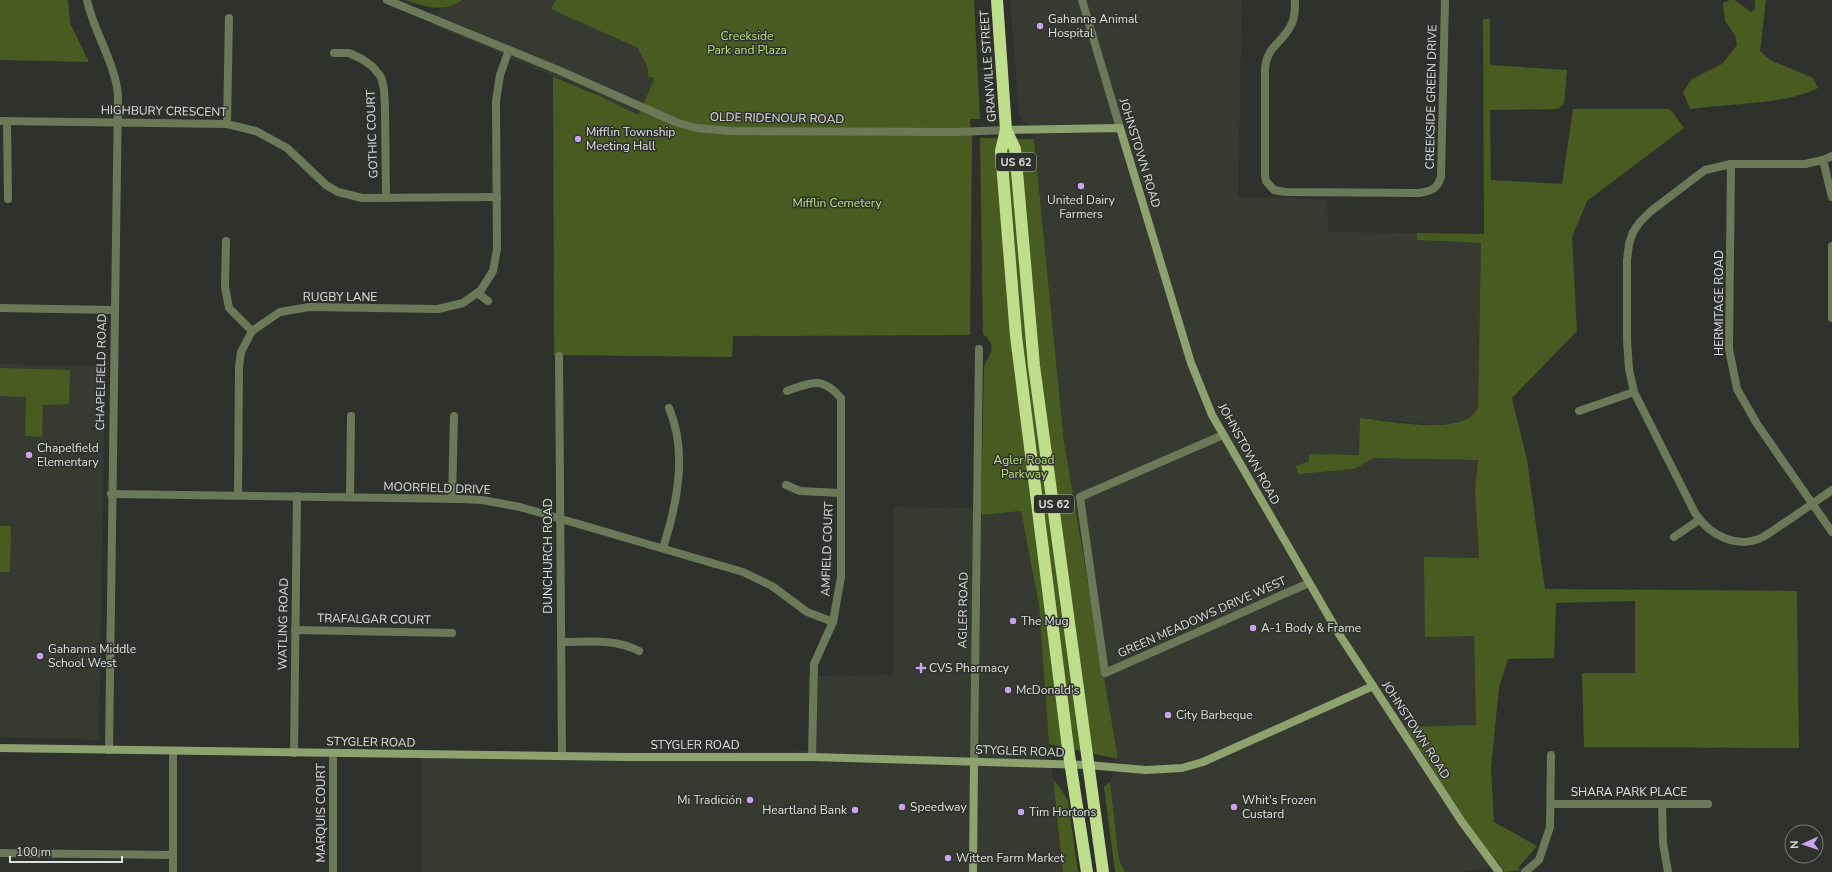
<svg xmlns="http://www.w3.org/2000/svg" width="1832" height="872" font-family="'Nunito Sans',sans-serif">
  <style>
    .built { fill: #363a31 }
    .green { fill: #485c22 }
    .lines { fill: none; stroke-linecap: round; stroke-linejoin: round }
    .street { stroke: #6c7959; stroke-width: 8 }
    .secondary { stroke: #8da26e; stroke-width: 8 }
    .highway { stroke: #bede8c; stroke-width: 12 }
    .poi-dot { fill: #c8a5ee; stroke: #2f312d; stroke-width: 1.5 }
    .labels { text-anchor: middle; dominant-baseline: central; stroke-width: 3; stroke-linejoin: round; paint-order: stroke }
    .shield { fill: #2f312d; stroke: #aaaca9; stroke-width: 1 }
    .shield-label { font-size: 11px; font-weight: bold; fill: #dfe0de }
    .poi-label { font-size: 12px; fill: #dfe0de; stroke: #2f312d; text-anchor: start }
    .park-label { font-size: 12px; fill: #bae176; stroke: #2f312d }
    .street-label { font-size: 12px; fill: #dfe0de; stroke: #2f312d }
  </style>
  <rect width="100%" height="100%" fill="#2f312d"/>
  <!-- built -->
  <g class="built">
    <path d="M462,0H556L552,9L638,48L654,80L638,115L602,97L433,25L440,8L458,3Z"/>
    <path d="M1010,0H1242L1238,197L1327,199L1328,232L1417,233V240L1481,243L1478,408L1469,418L1452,425H1436L1361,418L1360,455L1309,454V461L1354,469L1374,458L1478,460L1475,490L1479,558L1424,557L1474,636L1476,726L1407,727L1450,797L1498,863L1489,868L1460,872H1125L1119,860L1110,782L1118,759L1064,442L1034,139L1019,114Z"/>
    <path d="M0,364L105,366L99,740L0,737Z"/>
    <path d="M894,507L981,508L983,515L1021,511L1039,605L1049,744L1063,872H421V751L677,753L809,751L808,676L894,675Z"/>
  </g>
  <!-- green -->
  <g class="green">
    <path d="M0,0H68L70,23L89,62L0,60Z"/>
    <path d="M406,0H462C444,13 424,7 406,0Z"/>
    <path d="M556,0H974L980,119H970L972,141L970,335L733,336L732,357L554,355L553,77L602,97L638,115L654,80L652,77H648V68L638,48L551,9Z"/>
    <path d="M1730,0H1735L1751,12L1755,9V0H1766L1760,51L1770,60L1813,78L1818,88C1784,105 1729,103 1690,109L1683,92L1692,79L1722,64L1737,45L1735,35L1725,21L1723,3Z"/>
    <path d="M1483,19H1490V65L1567,70L1564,104L1558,109L1490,110L1491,180L1562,184L1573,109H1670L1684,128L1587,201L1572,237L1577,331L1512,398L1527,460L1545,589L1797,591L1799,748L1584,747L1582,673H1635V601L1556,603L1554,658L1508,659L1499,687L1491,768L1494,822L1537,846L1518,868L1522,870L1505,872L1473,831L1450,797L1406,727L1476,725L1474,636L1425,637L1424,557L1479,558L1475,490L1478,460L1374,458L1354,469L1298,474L1296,466L1309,461V454L1359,455L1360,418C1389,421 1442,432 1467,419C1472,417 1475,412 1478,408L1481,243L1417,240V233L1484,234Z"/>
    <path d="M980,138L1034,139L1064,442L1118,759L1049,744L1039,605L1021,511L982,515L981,508L984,366C991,352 997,346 983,334Z"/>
    <path d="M0,368L70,370L69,404L43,405L42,437L25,436L26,397L0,396Z"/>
    <path d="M0,526H11L10,572H0Z"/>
    <path d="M1053,779L1061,789L1068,801L1078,872H1063Z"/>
    <path d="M1110,782L1119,860L1125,872H1115L1104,787Z"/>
  </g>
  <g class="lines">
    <!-- street -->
    <g class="street">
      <path d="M87,0C94,33 114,60 118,94L109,750"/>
      <path d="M387,0L558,70L678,123L697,128L730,131L958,132L1006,130"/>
      <path d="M1082,0L1120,128"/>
      <path d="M1295,0C1295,9 1295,20 1290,27C1280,45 1267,46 1265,69V176L1266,181L1274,190L1285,192L1419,193C1432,191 1437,189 1441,177L1445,0"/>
      <path d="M334,53H349L362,59L373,67L381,77L384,89L385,108L386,197"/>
      <path d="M0,121L227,124L256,131L287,148L326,185L338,192L362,198L497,197"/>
      <path d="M7,121L8,199"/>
      <path d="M227,124L229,18"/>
      <path d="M1832,156L1823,160L1805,164H1731L1705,170L1651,211L1640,222L1633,232L1629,244L1627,260V340L1629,369L1634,392L1695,513C1709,535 1737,550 1763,537C1772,532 1780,525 1789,520C1803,510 1818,500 1832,490"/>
      <path d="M1823,160L1832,197"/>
      <path d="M1731,164L1729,349L1737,389L1757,424L1832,532"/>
      <path d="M226,241L225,287L229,308L252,331"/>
      <path d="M1832,246V318"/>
      <path d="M477,293L488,301"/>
      <path d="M0,308L114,310"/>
      <path d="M559,356L562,756"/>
      <path d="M787,391C812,382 822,376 841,398V577L833,622L814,664L812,757"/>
      <path d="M1579,411L1634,392"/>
      <path d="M1223,435L1080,497L1105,673L1309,583"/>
      <path d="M786,485L800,491L841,493"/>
      <path d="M111,494L460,499L482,500L520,507L743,572L772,586L807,612L833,622"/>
      <path d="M238,495L239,367L241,352L252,331L280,312L309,307L438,309L463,303L481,290L493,271L497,249L496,101L500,75L509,50"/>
      <path d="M350,497L351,416"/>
      <path d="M452,499L454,416"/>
      <path d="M1674,537L1699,520"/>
      <path d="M663,548C677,504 688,453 669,408"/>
      <path d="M295,630L452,633"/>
      <path d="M561,642C587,642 615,638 639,651"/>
      <path d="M173,751V872"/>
      <path d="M294,753L297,496"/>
      <path d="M974,762L979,349"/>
      <path d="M1551,804H1708"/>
      <path d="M1662,805L1663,843L1668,872"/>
      <path d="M0,853L173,855"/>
      <path d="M333,872V754"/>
      <path d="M1525,872L1539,860L1550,827L1551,755"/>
    </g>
    <!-- secondary -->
    <g class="secondary">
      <path d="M1006,130L1120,128L1191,363L1212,415L1339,634L1462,822L1499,872"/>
      <path d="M0,748L626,757H812L1088,765L1146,770L1182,768L1203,762L1373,686"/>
      <path d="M973,872L974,762"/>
    </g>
    <!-- highway -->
    <g class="highway">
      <path d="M997,0L1006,130L1001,151L1016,336L1068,748L1087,872"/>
      <path d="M1006,130L1015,149L1034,366L1103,872"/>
    </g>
  </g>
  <!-- markers -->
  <g class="poi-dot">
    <circle cx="1040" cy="26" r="4"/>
    <circle cx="578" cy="139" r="4"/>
    <circle cx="1081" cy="186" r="4"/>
    <circle cx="29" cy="455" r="4"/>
    <circle cx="1013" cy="621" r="4"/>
    <circle cx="1253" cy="628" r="4"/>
    <circle cx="40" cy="656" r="4"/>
    <path d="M919 662h4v4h4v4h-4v4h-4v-4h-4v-4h4z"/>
    <circle cx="1008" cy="690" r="4"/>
    <circle cx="1168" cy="715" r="4"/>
    <circle cx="750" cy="800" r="4"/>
    <circle cx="902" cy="807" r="4"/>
    <circle cx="1234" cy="807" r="4"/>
    <circle cx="855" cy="810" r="4"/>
    <circle cx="1021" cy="812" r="4"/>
    <circle cx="948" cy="858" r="4"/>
  </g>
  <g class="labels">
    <!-- shield labels -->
    <g class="shield">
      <rect x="996" y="153" width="40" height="18" rx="3"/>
      <rect x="1034" y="495" width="40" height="18" rx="3"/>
    </g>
    <g class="shield-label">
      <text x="1016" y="162">US 62</text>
      <text x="1054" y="504">US 62</text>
    </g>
    <!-- poi labels -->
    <g class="poi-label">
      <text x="1048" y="19">Gahanna Animal<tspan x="1048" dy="14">Hospital</tspan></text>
      <text x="586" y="132">Mifflin Township<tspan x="586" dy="14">Meeting Hall</tspan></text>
      <text x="1081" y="200" text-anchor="middle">United Dairy<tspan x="1081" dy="14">Farmers</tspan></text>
      <text x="37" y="448">Chapelfield<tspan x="37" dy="14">Elementary</tspan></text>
      <text x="1021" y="621">The Mug</text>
      <text x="1261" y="628">A-1 Body &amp; Frame</text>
      <text x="48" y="649">Gahanna Middle<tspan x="48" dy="14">School West</tspan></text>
      <text x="929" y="668">CVS Pharmacy</text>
      <text x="1016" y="690">McDonald's</text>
      <text x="1176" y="715">City Barbeque</text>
      <text x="742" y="800" text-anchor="end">Mi Tradición</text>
      <text x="1242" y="800">Whit's Frozen<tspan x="1242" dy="14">Custard</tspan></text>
      <text x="910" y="807">Speedway</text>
      <text x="847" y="810" text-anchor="end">Heartland Bank</text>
      <text x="1029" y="812">Tim Hortons</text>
      <text x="956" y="858">Witten Farm Market</text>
    </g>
    <!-- park labels -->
    <g class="park-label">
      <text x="747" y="36">Creekside<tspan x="747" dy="14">Park and Plaza</tspan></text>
      <text x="837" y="203">Mifflin Cemetery</text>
      <text x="1024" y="460">Agler Road<tspan x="1024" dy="14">Parkway</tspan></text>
    </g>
    <!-- street labels -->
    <g class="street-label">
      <text transform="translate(988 66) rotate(-94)">GRANVILLE STREET</text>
      <text transform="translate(1431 97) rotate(-89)">CREEKSIDE GREEN DRIVE</text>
      <text transform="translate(164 111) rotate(1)">HIGHBURY CRESCENT</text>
      <text transform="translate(777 118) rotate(1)">OLDE RIDENOUR ROAD</text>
      <text transform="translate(372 134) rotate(-92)">GOTHIC COURT</text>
      <text transform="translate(1140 153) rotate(73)">JOHNSTOWN ROAD</text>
      <text x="340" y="297">RUGBY LANE</text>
      <text transform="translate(1719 303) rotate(-90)">HERMITAGE ROAD</text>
      <text transform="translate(101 372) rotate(-89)">CHAPELFIELD ROAD</text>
      <text transform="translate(1249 454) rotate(61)">JOHNSTOWN ROAD</text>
      <text transform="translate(437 488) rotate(2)">MOORFIELD DRIVE</text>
      <text transform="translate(827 549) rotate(-88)">AMFIELD COURT</text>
      <text transform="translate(548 556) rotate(-90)">DUNCHURCH ROAD</text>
      <text transform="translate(963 610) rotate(-89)">AGLER ROAD</text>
      <text transform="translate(1202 617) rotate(-24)">GREEN MEADOWS DRIVE WEST</text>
      <text transform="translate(374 619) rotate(1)">TRAFALGAR COURT</text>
      <text transform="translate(283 624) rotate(-89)">WATLING ROAD</text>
      <text transform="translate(1416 730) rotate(57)">JOHNSTOWN ROAD</text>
      <text transform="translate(371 742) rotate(1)">STYGLER ROAD</text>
      <text x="695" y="745">STYGLER ROAD</text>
      <text transform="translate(1020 751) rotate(2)">STYGLER ROAD</text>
      <text x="1629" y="792">SHARA PARK PLACE</text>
      <text transform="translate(321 813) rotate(-90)">MARQUIS COURT</text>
    </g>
  </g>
  <!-- north arrow -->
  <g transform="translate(1804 844) rotate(267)"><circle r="19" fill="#2f312d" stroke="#757774"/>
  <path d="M0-3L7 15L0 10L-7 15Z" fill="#c8a5ee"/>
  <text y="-6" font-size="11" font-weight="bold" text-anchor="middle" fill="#dfe0de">N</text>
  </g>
  <!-- scale -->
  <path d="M10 856v6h112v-6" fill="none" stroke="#dfe0de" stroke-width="2"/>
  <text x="16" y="856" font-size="12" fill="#dfe0de" stroke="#2f312d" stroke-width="3" paint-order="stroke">100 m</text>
</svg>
